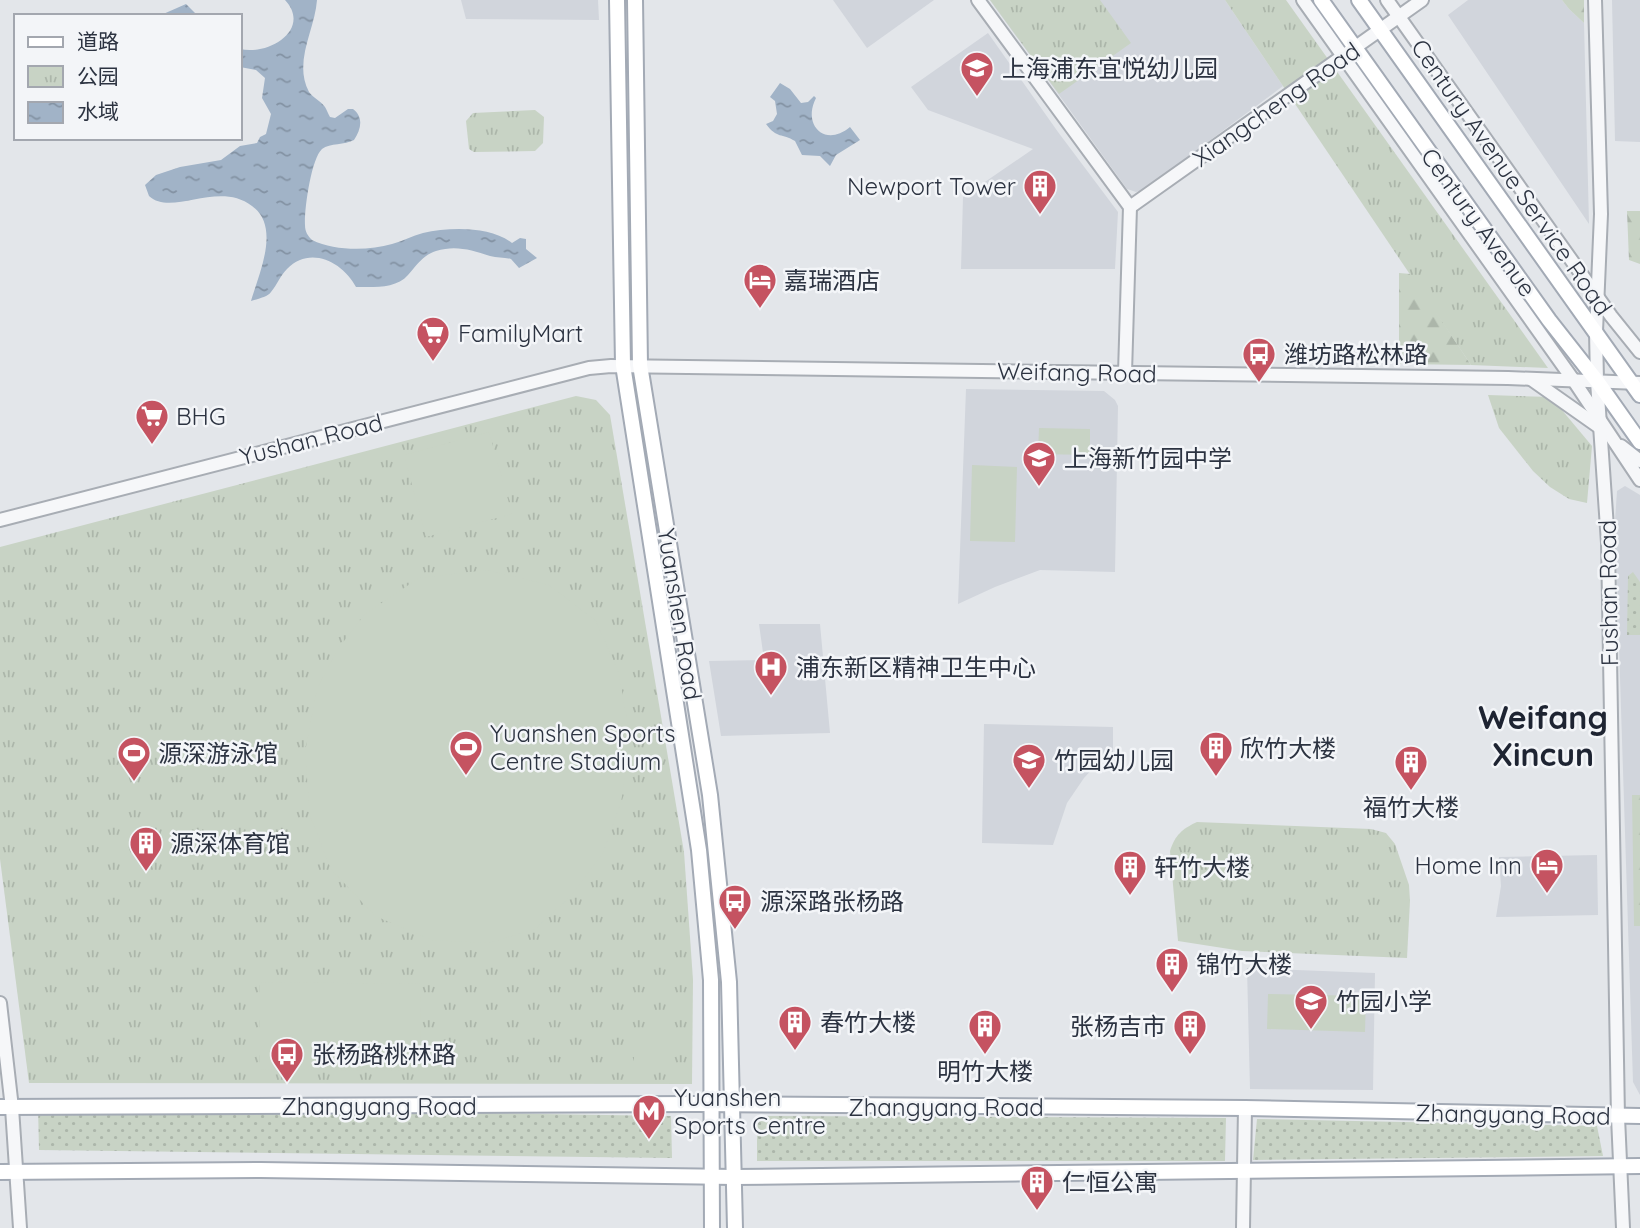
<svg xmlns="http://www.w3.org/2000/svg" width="1640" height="1228" font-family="Quicksand,'Noto Sans SC',sans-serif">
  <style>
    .built { fill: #d1d5dc }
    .grass { fill: url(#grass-dots) }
    .forest { fill: url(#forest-firs) }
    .park { fill: url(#park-tufts) }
    .pitch { fill: #c8d3c5 }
    .water { fill: url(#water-ripples) }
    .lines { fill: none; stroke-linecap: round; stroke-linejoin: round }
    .minor-casing { stroke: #a8adb4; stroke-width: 16 }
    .major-casing { stroke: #a3aab5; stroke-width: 18 }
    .minor { stroke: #f6f7f9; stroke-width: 12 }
    .major { stroke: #fff; stroke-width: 14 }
    .labels { text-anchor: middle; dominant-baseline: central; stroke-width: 5; stroke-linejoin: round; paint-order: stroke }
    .poi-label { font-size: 24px; fill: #2c3341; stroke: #f3f5f8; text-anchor: start }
    .street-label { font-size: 24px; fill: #2c3341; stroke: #f3f5f8 }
    .district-label { font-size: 32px; font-weight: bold; fill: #1e2432; stroke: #f3f5f8 }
  </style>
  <defs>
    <pattern id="grass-dots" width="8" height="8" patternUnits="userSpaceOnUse" patternTransform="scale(1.75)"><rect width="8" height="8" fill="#c8d3c5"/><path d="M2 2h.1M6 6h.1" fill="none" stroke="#acb6aa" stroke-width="1.8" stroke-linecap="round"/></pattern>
    <pattern id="forest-firs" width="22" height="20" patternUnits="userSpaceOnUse" patternTransform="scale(1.75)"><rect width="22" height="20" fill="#c8d3c5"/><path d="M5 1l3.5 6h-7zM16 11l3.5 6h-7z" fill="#acb6aa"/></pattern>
    <pattern id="park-tufts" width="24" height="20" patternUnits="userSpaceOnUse" patternTransform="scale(1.75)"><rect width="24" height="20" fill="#c8d3c5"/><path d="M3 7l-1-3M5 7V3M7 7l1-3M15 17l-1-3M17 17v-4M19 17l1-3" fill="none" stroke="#acb6aa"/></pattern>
    <pattern id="water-ripples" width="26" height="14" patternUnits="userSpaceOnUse" patternTransform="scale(1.75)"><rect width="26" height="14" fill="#a1b3c7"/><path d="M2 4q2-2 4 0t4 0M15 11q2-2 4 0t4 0" fill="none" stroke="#8392a3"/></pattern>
  </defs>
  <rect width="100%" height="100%" fill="#e3e6ea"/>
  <!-- built -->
  <g class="built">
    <path d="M461,0H598L599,20L466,19Z"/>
    <path d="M833,0H934L867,48Z"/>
    <path d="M990,0H1225L1283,86L1143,190L1136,192L1127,189Z"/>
    <path d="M1468,0H1562L1569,9L1584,23L1589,224L1448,15Z"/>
    <path d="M1612,0H1640V142L1615,141Z"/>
    <path d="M988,33L1058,132L1118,212L1115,269H961L963,197L1033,149L928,110L911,87Z"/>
    <path d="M966,389L1104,391L1115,400L1118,406L1115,572L1040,570L995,587L958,604Z"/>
    <path d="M1625,486L1640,495V1095L1633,1082L1615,521L1617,491Z"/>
    <path d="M759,624H820L830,733L721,736L709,661L764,660Z"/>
    <path d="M984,724L1113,727V752L1097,764L1084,778L1067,803L1053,845L982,843Z"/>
    <path d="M1597,855L1598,915L1496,917L1501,886L1499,857Z"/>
    <path d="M1247,968L1375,973L1373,1090L1250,1089Z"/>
  </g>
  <!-- grass -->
  <g class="grass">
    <path d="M1633,572L1640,582V635H1627L1628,576Z"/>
    <path d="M38,1106L671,1116L672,1158L39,1150Z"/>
    <path d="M757,1116L1226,1118L1225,1161H757Z"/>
    <path d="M1257,1119L1597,1126L1603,1156L1253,1160Z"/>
  </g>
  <!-- forest -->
  <g class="forest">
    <path d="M1562,0H1584V23L1569,9Z"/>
    <path d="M1627,211H1640V264L1629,260Z"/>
    <path d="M1399,273L1411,274L1471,365L1399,364Z"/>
    <path d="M1632,795H1640V926H1634Z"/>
  </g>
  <!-- park -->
  <g class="park">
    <path d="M990,0H1100L1131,43L1059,94Z"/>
    <path d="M1225,0H1286L1548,368L1471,365Z"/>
    <path d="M535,110L544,117L543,143L535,151L474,152L469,149L466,121L473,113Z"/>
    <path d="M1488,395L1551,397L1592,446L1587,503L1569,499L1550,487L1533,471L1499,428Z"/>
    <path d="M576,396L596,400L610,415L684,852L693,980L692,1084L29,1083L0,859V547Z"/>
    <path d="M1197,822L1371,829L1386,833L1395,844L1409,885L1410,901L1407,958L1242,951L1178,941L1170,851C1175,835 1182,829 1197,822Z"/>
  </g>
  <!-- pitch -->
  <g class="pitch">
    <path d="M1039,428L1090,429V455L1038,454Z"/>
    <path d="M489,432L512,514L426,537L404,455Z"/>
    <path d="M972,465L1017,467L1015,542L970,541Z"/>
    <path d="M487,570L549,585L596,621L619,674L631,743L621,802L603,853L570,897L535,929L489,943L432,940L375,916L331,869L310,816L305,752L317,689L337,650L365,614L419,578Z"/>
    <path d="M260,982L421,984L420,1071L260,1069Z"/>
    <path d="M1268,994L1366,996L1365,1032L1267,1029Z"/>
    <rect x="634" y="1035" width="36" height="33"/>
  </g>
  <!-- water -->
  <g class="water">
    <path d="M285,0H317C315,30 293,62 309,92C313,98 321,101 325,107C327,110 328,114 330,117L335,118L348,109H353C364,117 361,130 354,140C345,145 330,143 322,149C311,159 304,211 305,225C305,232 308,236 312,240C335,251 368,251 392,244C403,241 412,236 423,233C450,227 490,226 512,243L520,238L526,239V249L537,258L519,268L511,259C504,257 497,258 490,256C471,250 456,245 436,251C423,255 417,265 408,275C396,289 373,287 356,287C343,262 310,245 287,269C280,276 277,285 271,292C268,297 257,299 251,301C259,273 281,227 252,206C218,180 172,217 149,196L145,185L156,175L180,167L221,160L240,146L257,143L260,137L266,134L271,114L262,98L265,78L256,70L240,67V49C269,56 312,29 285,0Z"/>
    <path d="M186,4L198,16H161V15Z"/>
    <path d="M780,83L790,89L801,103L808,102L814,96L816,98C802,125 825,148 850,127L860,140L836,155L830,166L820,156L802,155L795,141C782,133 777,139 766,124L773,121L777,114L775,101L770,97Z"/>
  </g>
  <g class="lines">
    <defs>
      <g id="minor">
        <path d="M978,0L1130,207L1125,373"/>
        <path d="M1303,0L1574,381L1640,480"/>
        <path d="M1387,0L1611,316L1640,352"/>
        <path d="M1595,0L1601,214L1596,332L1597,381L1608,543L1618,1117L1623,1228"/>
        <path d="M1130,207L1422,0"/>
        <path d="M1531,379L1602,429"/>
        <path d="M1621,446L1640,461"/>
        <path d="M0,520L589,368L611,366L1508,378L1639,383"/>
        <path d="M0,1003L12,1108L20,1228"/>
        <path d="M1243,1228L1245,1108"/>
      </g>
      <g id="major">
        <path d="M617,0L623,365L699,850L711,980L712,1228"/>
        <path d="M635,0L640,365L710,795L729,982L735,1228"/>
        <path d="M1321,0L1549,320L1597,381L1640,442"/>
        <path d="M1359,0L1640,395"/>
        <path d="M0,1107L697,1104L1245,1108L1640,1116"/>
        <path d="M0,1172L261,1170L734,1177L1640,1166"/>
      </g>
    </defs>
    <!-- minor casing -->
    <use href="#minor" class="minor-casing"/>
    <!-- major casing -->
    <use href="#major" class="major-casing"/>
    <!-- minor -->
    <use href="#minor" class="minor"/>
    <!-- major -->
    <use href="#major" class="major"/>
  </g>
  <!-- icons -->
  <defs>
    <symbol id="school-pin" viewBox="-11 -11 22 30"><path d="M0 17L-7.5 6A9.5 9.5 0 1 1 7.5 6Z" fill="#c55361" stroke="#f3f5f8"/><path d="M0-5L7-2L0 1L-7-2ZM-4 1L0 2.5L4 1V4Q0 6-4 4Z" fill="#fff"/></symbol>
    <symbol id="building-pin" viewBox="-11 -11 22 30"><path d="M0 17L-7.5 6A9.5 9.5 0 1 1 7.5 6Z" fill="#c55361" stroke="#f3f5f8"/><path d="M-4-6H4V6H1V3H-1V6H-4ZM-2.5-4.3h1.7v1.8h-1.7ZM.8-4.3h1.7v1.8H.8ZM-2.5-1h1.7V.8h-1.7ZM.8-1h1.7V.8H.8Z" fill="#fff"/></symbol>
    <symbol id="hotel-pin" viewBox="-11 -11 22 30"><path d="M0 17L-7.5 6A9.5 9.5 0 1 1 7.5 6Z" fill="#c55361" stroke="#f3f5f8"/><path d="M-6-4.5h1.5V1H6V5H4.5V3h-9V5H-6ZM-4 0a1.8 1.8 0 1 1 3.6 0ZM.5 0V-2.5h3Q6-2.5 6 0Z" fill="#fff"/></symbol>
    <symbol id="supermarket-pin" viewBox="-11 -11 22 30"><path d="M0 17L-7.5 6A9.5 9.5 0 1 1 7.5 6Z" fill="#c55361" stroke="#f3f5f8"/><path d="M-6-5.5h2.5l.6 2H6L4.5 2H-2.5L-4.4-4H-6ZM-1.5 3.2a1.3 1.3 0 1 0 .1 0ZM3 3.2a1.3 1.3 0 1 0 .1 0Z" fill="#fff"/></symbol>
    <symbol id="bus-pin" viewBox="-11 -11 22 30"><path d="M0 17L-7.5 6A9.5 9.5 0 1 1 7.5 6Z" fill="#c55361" stroke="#f3f5f8"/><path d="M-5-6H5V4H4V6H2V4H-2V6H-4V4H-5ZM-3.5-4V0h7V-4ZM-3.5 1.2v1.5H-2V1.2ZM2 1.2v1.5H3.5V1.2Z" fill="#fff"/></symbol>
    <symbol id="hospital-pin" viewBox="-11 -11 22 30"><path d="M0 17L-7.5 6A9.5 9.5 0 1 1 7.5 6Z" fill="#c55361" stroke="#f3f5f8"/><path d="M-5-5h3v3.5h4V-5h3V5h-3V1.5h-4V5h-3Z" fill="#fff"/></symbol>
    <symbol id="stadium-pin" viewBox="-11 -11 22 30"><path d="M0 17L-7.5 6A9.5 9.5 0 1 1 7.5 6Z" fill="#c55361" stroke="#f3f5f8"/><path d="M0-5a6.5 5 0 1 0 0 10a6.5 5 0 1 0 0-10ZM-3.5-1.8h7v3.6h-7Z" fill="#fff"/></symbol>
    <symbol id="metro-pin" viewBox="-11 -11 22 30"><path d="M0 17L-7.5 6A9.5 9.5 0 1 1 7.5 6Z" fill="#c55361" stroke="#f3f5f8"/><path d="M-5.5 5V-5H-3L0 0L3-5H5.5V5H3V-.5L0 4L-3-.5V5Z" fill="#fff"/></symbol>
  </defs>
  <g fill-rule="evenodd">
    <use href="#school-pin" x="958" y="49" width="38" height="52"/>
    <use href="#building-pin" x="1021" y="167" width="38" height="52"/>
    <use href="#hotel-pin" x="741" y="261" width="38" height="52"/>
    <use href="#supermarket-pin" x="414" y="314" width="38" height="52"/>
    <use href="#bus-pin" x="1240" y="335" width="38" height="52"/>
    <use href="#supermarket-pin" x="133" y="397" width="38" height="52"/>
    <use href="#school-pin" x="1020" y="439" width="38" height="52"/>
    <use href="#hospital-pin" x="752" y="648" width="38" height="52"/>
    <use href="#stadium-pin" x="447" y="728" width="38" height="52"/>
    <use href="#building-pin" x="1197" y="729" width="38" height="52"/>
    <use href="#stadium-pin" x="115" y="734" width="38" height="52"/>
    <use href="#school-pin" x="1010" y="741" width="38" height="52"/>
    <use href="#building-pin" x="1392" y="743" width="38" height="52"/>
    <use href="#building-pin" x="127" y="824" width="38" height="52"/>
    <use href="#hotel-pin" x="1528" y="846" width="38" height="52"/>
    <use href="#building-pin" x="1111" y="848" width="38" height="52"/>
    <use href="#bus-pin" x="716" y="882" width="38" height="52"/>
    <use href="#building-pin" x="1153" y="945" width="38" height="52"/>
    <use href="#school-pin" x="1292" y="982" width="38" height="52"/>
    <use href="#building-pin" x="776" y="1003" width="38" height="52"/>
    <use href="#building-pin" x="966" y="1007" width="38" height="52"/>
    <use href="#building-pin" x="1171" y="1007" width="38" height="52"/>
    <use href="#bus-pin" x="268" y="1035" width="38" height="52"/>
    <use href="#metro-pin" x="630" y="1092" width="38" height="52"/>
    <use href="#building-pin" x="1018" y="1163" width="38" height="52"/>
  </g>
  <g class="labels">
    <!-- poi labels -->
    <g class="poi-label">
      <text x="1002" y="68">上海浦东宜悦幼儿园</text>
      <text x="1016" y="186" text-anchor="end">Newport Tower</text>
      <text x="784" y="280">嘉瑞酒店</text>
      <text x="458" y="333">FamilyMart</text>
      <text x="1284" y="354">潍坊路松林路</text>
      <text x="176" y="416">BHG</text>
      <text x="1064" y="458">上海新竹园中学</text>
      <text x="796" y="667">浦东新区精神卫生中心</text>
      <text x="490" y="733">Yuanshen Sports<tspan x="490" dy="28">Centre Stadium</tspan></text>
      <text x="1240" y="748">欣竹大楼</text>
      <text x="158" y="753">源深游泳馆</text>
      <text x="1054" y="760">竹园幼儿园</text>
      <text x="1411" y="807" text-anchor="middle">福竹大楼</text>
      <text x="170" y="843">源深体育馆</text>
      <text x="1522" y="865" text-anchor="end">Home Inn</text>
      <text x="1154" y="867">轩竹大楼</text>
      <text x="760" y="901">源深路张杨路</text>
      <text x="1196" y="964">锦竹大楼</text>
      <text x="1336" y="1001">竹园小学</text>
      <text x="820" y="1022">春竹大楼</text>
      <text x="1166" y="1026" text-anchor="end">张杨吉市</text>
      <text x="312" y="1054">张杨路桃林路</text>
      <text x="985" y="1071" text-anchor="middle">明竹大楼</text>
      <text x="674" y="1097">Yuanshen<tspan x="674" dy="28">Sports Centre</tspan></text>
      <text x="1062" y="1182">仁恒公寓</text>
    </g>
    <!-- street labels -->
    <g class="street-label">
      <text transform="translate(1276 104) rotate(-35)">Xiangcheng Road</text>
      <text transform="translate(1512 177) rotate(55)">Century Avenue Service Road</text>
      <text transform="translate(1479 222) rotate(54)">Century Avenue</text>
      <text transform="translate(1077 372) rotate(1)">Weifang Road</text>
      <text transform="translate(311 439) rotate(-14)">Yushan Road</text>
      <text transform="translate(1608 593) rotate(-91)">Fushan Road</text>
      <text transform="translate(680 614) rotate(81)">Yuanshen Road</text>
      <text x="379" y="1106">Zhangyang Road</text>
      <text x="946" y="1107">Zhangyang Road</text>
      <text transform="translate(1513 1114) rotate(1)">Zhangyang Road</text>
    </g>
    <!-- district labels -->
    <g class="district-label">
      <text x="1543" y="717">Weifang<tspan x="1543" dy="37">Xincun</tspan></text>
    </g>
  </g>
  <!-- legend -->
  <rect x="14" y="14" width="228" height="126" fill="#f3f5f8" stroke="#a3a7af" stroke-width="2"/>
  <rect x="28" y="37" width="35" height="10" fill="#ffffff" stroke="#a3a7af" stroke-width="2"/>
  <text x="77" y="49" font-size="21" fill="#2c3341">道路</text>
  <rect x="28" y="66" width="35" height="21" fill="url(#park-tufts)" stroke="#a3a7af" stroke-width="2"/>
  <text x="77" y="84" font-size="21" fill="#2c3341">公园</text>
  <rect x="28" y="102" width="35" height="21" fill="url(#water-ripples)" stroke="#a3a7af" stroke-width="2"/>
  <text x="77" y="119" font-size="21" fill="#2c3341">水域</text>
</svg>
